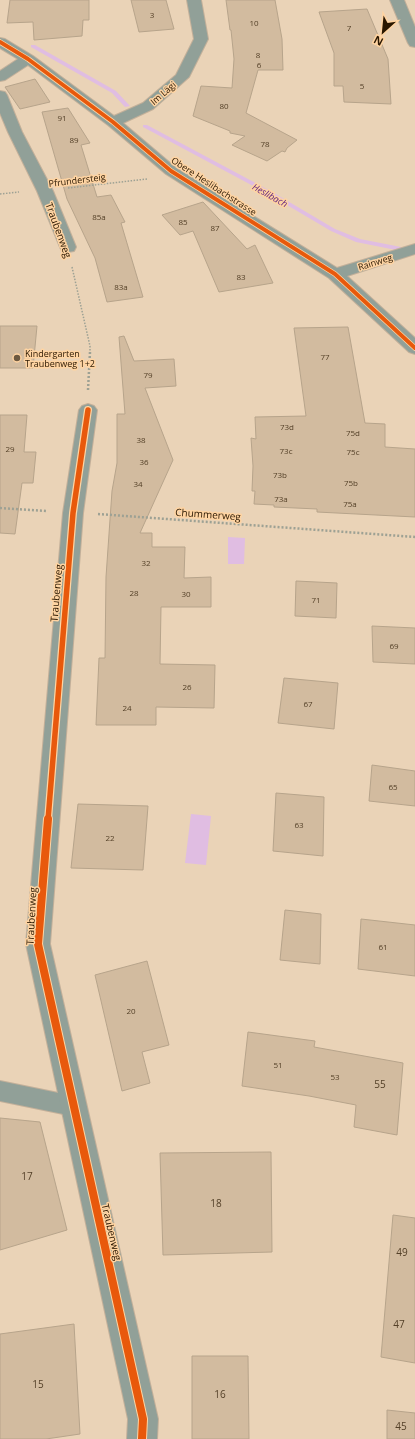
<svg xmlns="http://www.w3.org/2000/svg" width="415" height="1439" font-family="'Open Sans',sans-serif">
  <style>
    .water { fill: #e0bde2 }
    .lines { fill: none; stroke-linecap: round; stroke-linejoin: round }
    .stream { fill: #e0bde2; fill-rule: evenodd }
    .building { fill: #d2bb9f; stroke: #b7a48b }
    .lane-casing { stroke: #c3b09a; stroke-width: 2 }
    .street-casing { stroke: #c3b09a; stroke-width: 2 }
    .path-far1 { stroke: #9da194; stroke-width: 1.5; stroke-dasharray: 1.5 1.5; stroke-linecap: butt }
    .path { stroke: #9da194; stroke-width: 2.5; stroke-dasharray: 2 2; stroke-linecap: butt }
    .lane { fill: #91a098; fill-rule: evenodd }
    .street { fill: #91a098; fill-rule: evenodd }
    .cycleway-far2-casing { stroke: #ffd4a2; stroke-width: 5.5 }
    .cycleway-far1-casing { stroke: #ffd4a2; stroke-width: 8 }
    .cycleway-casing { stroke: #ffd4a2; stroke-width: 10 }
    .cycleway-far2 { stroke: #e8590c; stroke-width: 4 }
    .cycleway-far1 { stroke: #e8590c; stroke-width: 5.5 }
    .cycleway { stroke: #e8590c; stroke-width: 8 }
    .poi-dot { fill: #6d5940; stroke: #ffd4a2; stroke-width: 1.5 }
    .labels { text-anchor: middle; dominant-baseline: central; stroke-width: 3; stroke-linejoin: round; paint-order: stroke }
    .number-label { font-size: 8px; fill: #544028 }
    .far-street-label { font-size: 9px; fill: #2a1700; stroke: #ffd4a2 }
    .far-water-label { font-size: 9px; font-style: italic; fill: #5f1f7f; stroke: #ffd4a2 }
    .far-poi-label { font-size: 9px; fill: #2a1700; stroke: #ffd4a2; text-anchor: start }
    .street-label { font-size: 10px; fill: #2a1700; stroke: #ffd4a2 }
    .near-number-label { font-size: 10px; fill: #544028 }
  </style>
  <rect width="100%" height="100%" fill="#ead3b7"/>
  <!-- water -->
  <g class="water">
    <path d="M228,537L245,538L244,564H228Z"/>
    <path d="M191,814L211,816L206,865L185,863Z"/>
  </g>
  <g class="lines">
    <!-- stream -->
    <g class="stream">
      <path d="M31,45H35L116,91L130,106L125,107L112,93L31,47Z"/>
      <path d="M143,125H147L274,193L335,229L360,239L401,247L404,249L401,251L356,242L331,231L270,195L143,127Z"/>
    </g>
  </g>
  <!-- building -->
  <g class="building">
    <path d="M10,0H89V20H83L82,36L34,40L33,22L7,23Z"/>
    <path d="M131,0H166L174,29L139,32Z"/>
    <path d="M226,0H275L282,39L283,70H258L246,113L297,140L287,148L285,152L282,151L267,161L232,145L245,136L230,133V131L193,116L201,86L232,88L234,59L231,30H230Z"/>
    <path d="M367,9L388,59L391,104L344,102L343,86H334V53L319,12Z"/>
    <path d="M35,79L50,102L20,109L5,87Z"/>
    <path d="M68,108L90,143L81,145L97,197L111,195L125,222L121,223L143,297L107,302L95,258L67,199L42,112Z"/>
    <path d="M203,202L247,249L255,245L273,283L219,292L193,231L180,235L162,215Z"/>
    <path d="M0,326H37L33,368H0Z"/>
    <path d="M348,327L365,423L385,424V447L415,449V517L317,512V509L274,507V505L254,504L255,491H252L253,466L251,438L256,439L255,417L306,416L294,328Z"/>
    <path d="M124,336L134,361L174,359L176,386L145,388L173,460L140,533H152V547H185L184,578L211,577V607H161L160,664L215,665L214,708L156,707V725H96L99,658H105L106,577L112,491L117,463V414H125L119,337Z"/>
    <path d="M0,415H27L24,452H36L33,483H22L15,534L0,533Z"/>
    <path d="M296,581L337,583L336,618L295,616Z"/>
    <path d="M372,626L415,628V664L373,662Z"/>
    <path d="M284,678L338,683L334,729L278,723Z"/>
    <path d="M372,765L415,771V806L369,801Z"/>
    <path d="M276,793L324,797L323,856L273,851Z"/>
    <path d="M78,804L148,806L143,870L71,868Z"/>
    <path d="M285,910L321,914L320,964L280,960Z"/>
    <path d="M361,919L415,925V976L358,969Z"/>
    <path d="M147,961L169,1045L142,1052L150,1083L122,1091L95,975Z"/>
    <path d="M248,1032L315,1041L314,1047L403,1063L397,1135L354,1127L356,1105L309,1096L242,1086Z"/>
    <path d="M0,1118L40,1122L67,1230L0,1250Z"/>
    <path d="M271,1152L272,1252L163,1255L160,1153Z"/>
    <path d="M393,1215L415,1218V1363L381,1357Z"/>
    <path d="M74,1324L80,1434L46,1439H0V1334Z"/>
    <path d="M192,1356H248L249,1439H192Z"/>
    <path d="M387,1410L415,1413V1439H387Z"/>
  </g>
  <g class="lines">
    <defs>
      <path id="lane" d="M0,1081L73,1096L80,1099L83,1106L80,1113L73,1116L0,1101Z"/>
      <g id="street">
        <path d="M187,0H201L208,39L189,77L153,109L123,123L176,168L337,268L415,244V254L347,276L415,338V354L409,352L329,278L166,174L108,125L28,65L5,80L0,81V71L18,59L0,48V38L5,39L33,56L114,116L143,103L176,75L194,39Z"/>
        <path d="M390,0H404L415,27V47L410,46L408,43Z"/>
        <path d="M0,91L5,92L7,95L22,132L53,191L76,247L74,251L68,252L62,251L60,247L37,191L8,132L0,113Z"/>
        <path d="M88,404L94,406L97,410L83,513L50,944L158,1419L157,1439H127L128,1419L26,944L63,513L79,410L82,406Z"/>
      </g>
    </defs>
    <!-- lane casing -->
    <use href="#lane" class="lane-casing"/>
    <!-- street casing -->
    <use href="#street" class="street-casing"/>
    <!-- path-far1 -->
    <g class="path-far1">
      <path d="M68,188L147,179"/>
      <path d="M0,194L19,192"/>
      <path d="M72,267L90,346V353"/>
    </g>
    <!-- path -->
    <g class="path">
      <path d="M88,390L90,352"/>
      <path d="M0,508L47,511"/>
      <path d="M98,514L415,537"/>
    </g>
    <!-- lane -->
    <use href="#lane" class="lane"/>
    <!-- street -->
    <use href="#street" class="street"/>
    <defs>
      <path id="cycleway-far2" d="M0,42L28,59L113,122L171,171L335,274L415,348"/>
      <path id="cycleway-far1" d="M48,820L73,513L88,410"/>
      <path id="cycleway" d="M48,819L38,944L143,1419L142,1439"/>
    </defs>
    <!-- cycleway-far2 casing -->
    <use href="#cycleway-far2" class="cycleway-far2-casing"/>
    <!-- cycleway-far1 casing -->
    <use href="#cycleway-far1" class="cycleway-far1-casing"/>
    <!-- cycleway casing -->
    <use href="#cycleway" class="cycleway-casing"/>
    <!-- cycleway-far2 -->
    <use href="#cycleway-far2" class="cycleway-far2"/>
    <!-- cycleway-far1 -->
    <use href="#cycleway-far1" class="cycleway-far1"/>
    <!-- cycleway -->
    <use href="#cycleway" class="cycleway"/>
  </g>
  <!-- markers -->
  <circle class="poi-dot" cx="17" cy="358" r="4"/>
  <g class="labels">
    <!-- number labels -->
    <g class="number-label">
      <text x="152" y="14">3</text>
      <text x="254" y="22">10</text>
      <text x="349" y="27">7</text>
      <text x="258" y="54">8</text>
      <text x="259" y="64">6</text>
      <text x="362" y="85">5</text>
      <text x="224" y="105">80</text>
      <text x="62" y="117">91</text>
      <text x="74" y="139">89</text>
      <text x="265" y="143">78</text>
      <text x="99" y="216">85a</text>
      <text x="183" y="221">85</text>
      <text x="215" y="227">87</text>
      <text x="241" y="276">83</text>
      <text x="121" y="286">83a</text>
      <text x="325" y="356">77</text>
      <text x="148" y="374">79</text>
      <text x="287" y="426">73d</text>
      <text x="353" y="432">75d</text>
      <text x="141" y="439">38</text>
      <text x="10" y="448">29</text>
      <text x="286" y="450">73c</text>
      <text x="353" y="451">75c</text>
      <text x="144" y="461">36</text>
      <text x="280" y="474">73b</text>
      <text x="351" y="482">75b</text>
      <text x="138" y="483">34</text>
      <text x="281" y="498">73a</text>
      <text x="350" y="503">75a</text>
      <text x="146" y="562">32</text>
      <text x="134" y="592">28</text>
      <text x="186" y="593">30</text>
      <text x="316" y="599">71</text>
      <text x="394" y="645">69</text>
      <text x="187" y="686">26</text>
      <text x="308" y="703">67</text>
      <text x="127" y="707">24</text>
      <text x="393" y="786">65</text>
      <text x="299" y="824">63</text>
      <text x="110" y="837">22</text>
      <text x="383" y="946">61</text>
      <text x="131" y="1010">20</text>
      <text x="278" y="1064">51</text>
      <text x="335" y="1076">53</text>
    </g>
    <!-- far-street labels -->
    <g class="far-street-label">
      <text transform="translate(163 93) rotate(-41)">Im Lägi</text>
      <text transform="translate(77 180) rotate(-7)">Pfrundersteig</text>
      <text transform="translate(214 186) rotate(33)">Obere Heslibachstrasse</text>
      <text transform="translate(375 262) rotate(-17)">Rainweg</text>
    </g>
    <!-- far-water labels -->
    <g class="far-water-label">
      <text transform="translate(270 195) rotate(29)">Heslibach</text>
    </g>
    <!-- far-poi labels -->
    <g class="far-poi-label">
      <text x="25" y="353">Kindergarten<tspan x="25" dy="10">Traubenweg 1+2</tspan></text>
    </g>
    <!-- street labels -->
    <g class="street-label">
      <text transform="translate(59 230) rotate(70)">Traubenweg</text>
      <text transform="translate(208 514) rotate(4)">Chummerweg</text>
      <text transform="translate(56 593) rotate(-85)">Traubenweg</text>
      <text transform="translate(31 916) rotate(-87)">Traubenweg</text>
      <text transform="translate(112 1232) rotate(77)">Traubenweg</text>
    </g>
    <!-- near-number labels -->
    <g class="near-number-label">
      <text x="380" y="1084">55</text>
      <text x="27" y="1176">17</text>
      <text x="216" y="1203">18</text>
      <text x="402" y="1252">49</text>
      <text x="399" y="1324">47</text>
      <text x="38" y="1384">15</text>
      <text x="220" y="1394">16</text>
      <text x="401" y="1426">45</text>
    </g>
  </g>
  <!-- north arrow -->
  <g transform="translate(383 32) rotate(207)" stroke="#ffd4a2" stroke-width="3" paint-order="stroke">
  <path d="M0-3L7 15L0 10L-7 15Z" fill="#2a1700"/>
  <text y="-6" font-size="11" font-weight="bold" text-anchor="middle" fill="#2a1700">N</text>
  </g>
</svg>
